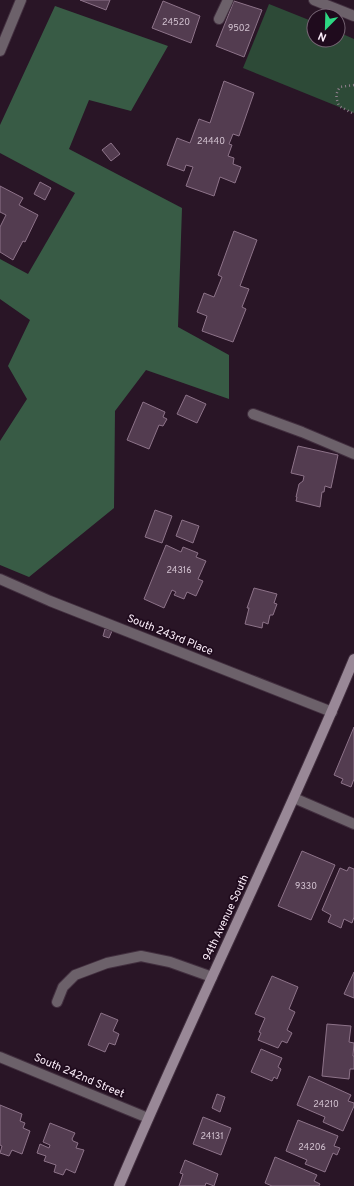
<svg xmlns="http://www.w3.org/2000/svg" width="354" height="1186" font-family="Overpass,sans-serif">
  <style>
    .green { fill: #2d4a37 }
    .forest { fill: #385b45 }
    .building { fill: #533c50; stroke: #8d7389 }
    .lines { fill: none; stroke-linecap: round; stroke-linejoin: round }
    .lane-casing { stroke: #422f3f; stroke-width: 12 }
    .street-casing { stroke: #422f3f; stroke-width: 12 }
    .secondary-casing { stroke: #422f3f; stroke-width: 12 }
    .path { stroke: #907f8d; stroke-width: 2.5; stroke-dasharray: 1 3; stroke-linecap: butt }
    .lane { stroke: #6c616a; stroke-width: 10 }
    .street { stroke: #6c616a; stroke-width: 10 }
    .secondary { stroke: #998897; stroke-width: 10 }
    .labels { text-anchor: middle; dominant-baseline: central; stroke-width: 3.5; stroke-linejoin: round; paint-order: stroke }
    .number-label { font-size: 9px; fill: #d2c2d0 }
    .street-label { font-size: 11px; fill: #fceefa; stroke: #1f0b1d }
  </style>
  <rect width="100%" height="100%" fill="#291526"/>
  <!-- green -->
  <path class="green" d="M269,4L314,22V40H338V32L354,39V113L243,68Z"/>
  <!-- forest -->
  <path class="forest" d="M55,6L168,46L131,111L89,100L69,149L182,208L178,327L229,355V399L146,370L115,411L114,508L29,577L0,565V441L27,399L8,366L30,320L0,299V259L28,274L75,193L0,153V125Z"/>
  <!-- building -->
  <g class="building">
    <path d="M80,0H110L106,10Z"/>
    <path d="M163,1L200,16L191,43L152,28Z"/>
    <path d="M234,1L262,10L244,57L216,46Z"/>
    <path d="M224,81L254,93L239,136L233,134L229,144L232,145L228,156L234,158L233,164L241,167L235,183L220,177L214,196L186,186L193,167L186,165L184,171L167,165L177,138L190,143L199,119L210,123Z"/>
    <path d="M111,143L120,154L111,161L102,150Z"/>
    <path d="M40,182L51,188L45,200L34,194Z"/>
    <path d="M0,186L23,198L19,205L38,215L25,242L23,241L13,260L0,252V227L6,215L0,212Z"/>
    <path d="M234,231L257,240L240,286L249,289L242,307L246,309L233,342L202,331L207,316L197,312L204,293L214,297L222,277L218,275Z"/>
    <path d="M186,395L206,404L197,423L177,414Z"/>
    <path d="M143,402L165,412L163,417L167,419L163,426L159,425L149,449L127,440Z"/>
    <path d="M298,446L338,455L331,488L325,486L324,492H322L320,507L296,501L297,497H296L299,484L303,481L304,476L291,473Z"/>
    <path d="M155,510L172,516L162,543L145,537Z"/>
    <path d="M182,520L199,526L193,543L176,536Z"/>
    <path d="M166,545L181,552L183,547L198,553L196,557L206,561L198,579L203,581L196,596L187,592L184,599L174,595L176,592L172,590L164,608L144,599Z"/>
    <path d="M254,588L277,594L274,603L277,604L273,615H270L268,624L263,622L262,628L245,624L249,608H247Z"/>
    <path d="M105,629L112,631L109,638L103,636Z"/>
    <path d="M354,727V779L351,787L341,783L343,779L334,775Z"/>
    <path d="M302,851L335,865L311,920L278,906Z"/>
    <path d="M349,867L354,869V917L352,923L344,919L341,928L328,922L331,915L322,910L340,868L347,871Z"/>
    <path d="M354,972V998L344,994Z"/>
    <path d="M272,976L298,987L289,1009L295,1012L287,1030L292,1033L287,1043L282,1041L278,1048L258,1040L261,1033L259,1032L265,1018L255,1014Z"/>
    <path d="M101,1013L118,1020L113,1031L119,1034L115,1045L109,1043L105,1052L88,1045Z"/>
    <path d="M327,1024L351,1026L349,1042L354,1043L353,1056H354V1069H350L349,1079L322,1076Z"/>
    <path d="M261,1049L282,1058L278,1067L281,1069L277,1079L274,1077L272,1081L251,1072Z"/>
    <path d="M309,1076L351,1095L348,1101L354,1103V1106L343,1131L323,1122L325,1117L297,1105Z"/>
    <path d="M217,1094L225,1097L220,1112L212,1108Z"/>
    <path d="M0,1105L22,1114L20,1121L25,1123L23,1128L30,1131L22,1154L12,1150L9,1156L0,1153L2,1146L0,1145Z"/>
    <path d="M203,1117L231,1128L221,1155L193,1144Z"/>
    <path d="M298,1120L338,1136L334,1146L340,1148L337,1155L333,1153L325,1172L305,1164L307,1160L286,1151Z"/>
    <path d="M50,1123L75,1133L72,1139L73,1141L78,1143L76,1148L84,1150L75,1173L66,1169L63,1175L54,1172L56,1165L44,1161L46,1156L37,1153L40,1144L49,1148L50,1145L43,1142Z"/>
    <path d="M275,1157L317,1175L314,1181L320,1184L319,1186H272L265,1183Z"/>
    <path d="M185,1160L218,1174L214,1186L206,1183L205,1186H179L183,1174L180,1173Z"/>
  </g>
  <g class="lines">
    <defs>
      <g id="lane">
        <path d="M219,19L228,0"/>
        <path d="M253,414L302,432L354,454"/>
        <path d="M57,1002L63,987L75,975L107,963L141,956L170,962L212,977"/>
      </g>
      <g id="street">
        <path d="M314,0L354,16"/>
        <path d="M0,51L21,0"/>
        <path d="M0,579L50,601L332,712"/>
        <path d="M294,798L354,824"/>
        <path d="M0,1057L148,1118"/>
      </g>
      <path id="secondary" d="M119,1186C194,1009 280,837 354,659"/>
    </defs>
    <!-- lane casing -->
    <use href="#lane" class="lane-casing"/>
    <!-- street casing -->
    <use href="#street" class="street-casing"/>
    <!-- secondary casing -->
    <use href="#secondary" class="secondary-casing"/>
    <!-- path -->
    <path class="path" d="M354,85L340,87C335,94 336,98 339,106L354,114"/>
    <!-- lane -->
    <use href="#lane" class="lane"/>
    <!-- street -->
    <use href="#street" class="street"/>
    <!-- secondary -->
    <use href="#secondary" class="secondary"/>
  </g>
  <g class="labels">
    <!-- number labels -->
    <g class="number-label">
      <text x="176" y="22">24520</text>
      <text x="239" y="28">9502</text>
      <text x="211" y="141">24440</text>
      <text x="179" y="570">24316</text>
      <text x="306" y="886">9330</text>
      <text x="326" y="1104">24210</text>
      <text x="212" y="1136">24131</text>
      <text x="312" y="1147">24206</text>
    </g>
    <!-- street labels -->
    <g class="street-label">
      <text transform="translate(170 635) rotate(22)">South 243rd Place</text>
      <text transform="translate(226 918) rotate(-65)">94th Avenue South</text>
      <text transform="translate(79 1076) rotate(23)">South 242nd Street</text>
    </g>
  </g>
  <!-- north arrow -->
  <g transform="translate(326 28) rotate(203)"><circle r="19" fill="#1f0b1d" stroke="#776675"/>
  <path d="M0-3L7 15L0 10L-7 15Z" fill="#2dd883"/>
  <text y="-6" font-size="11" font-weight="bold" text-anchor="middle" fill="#fceefa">N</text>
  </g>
</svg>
